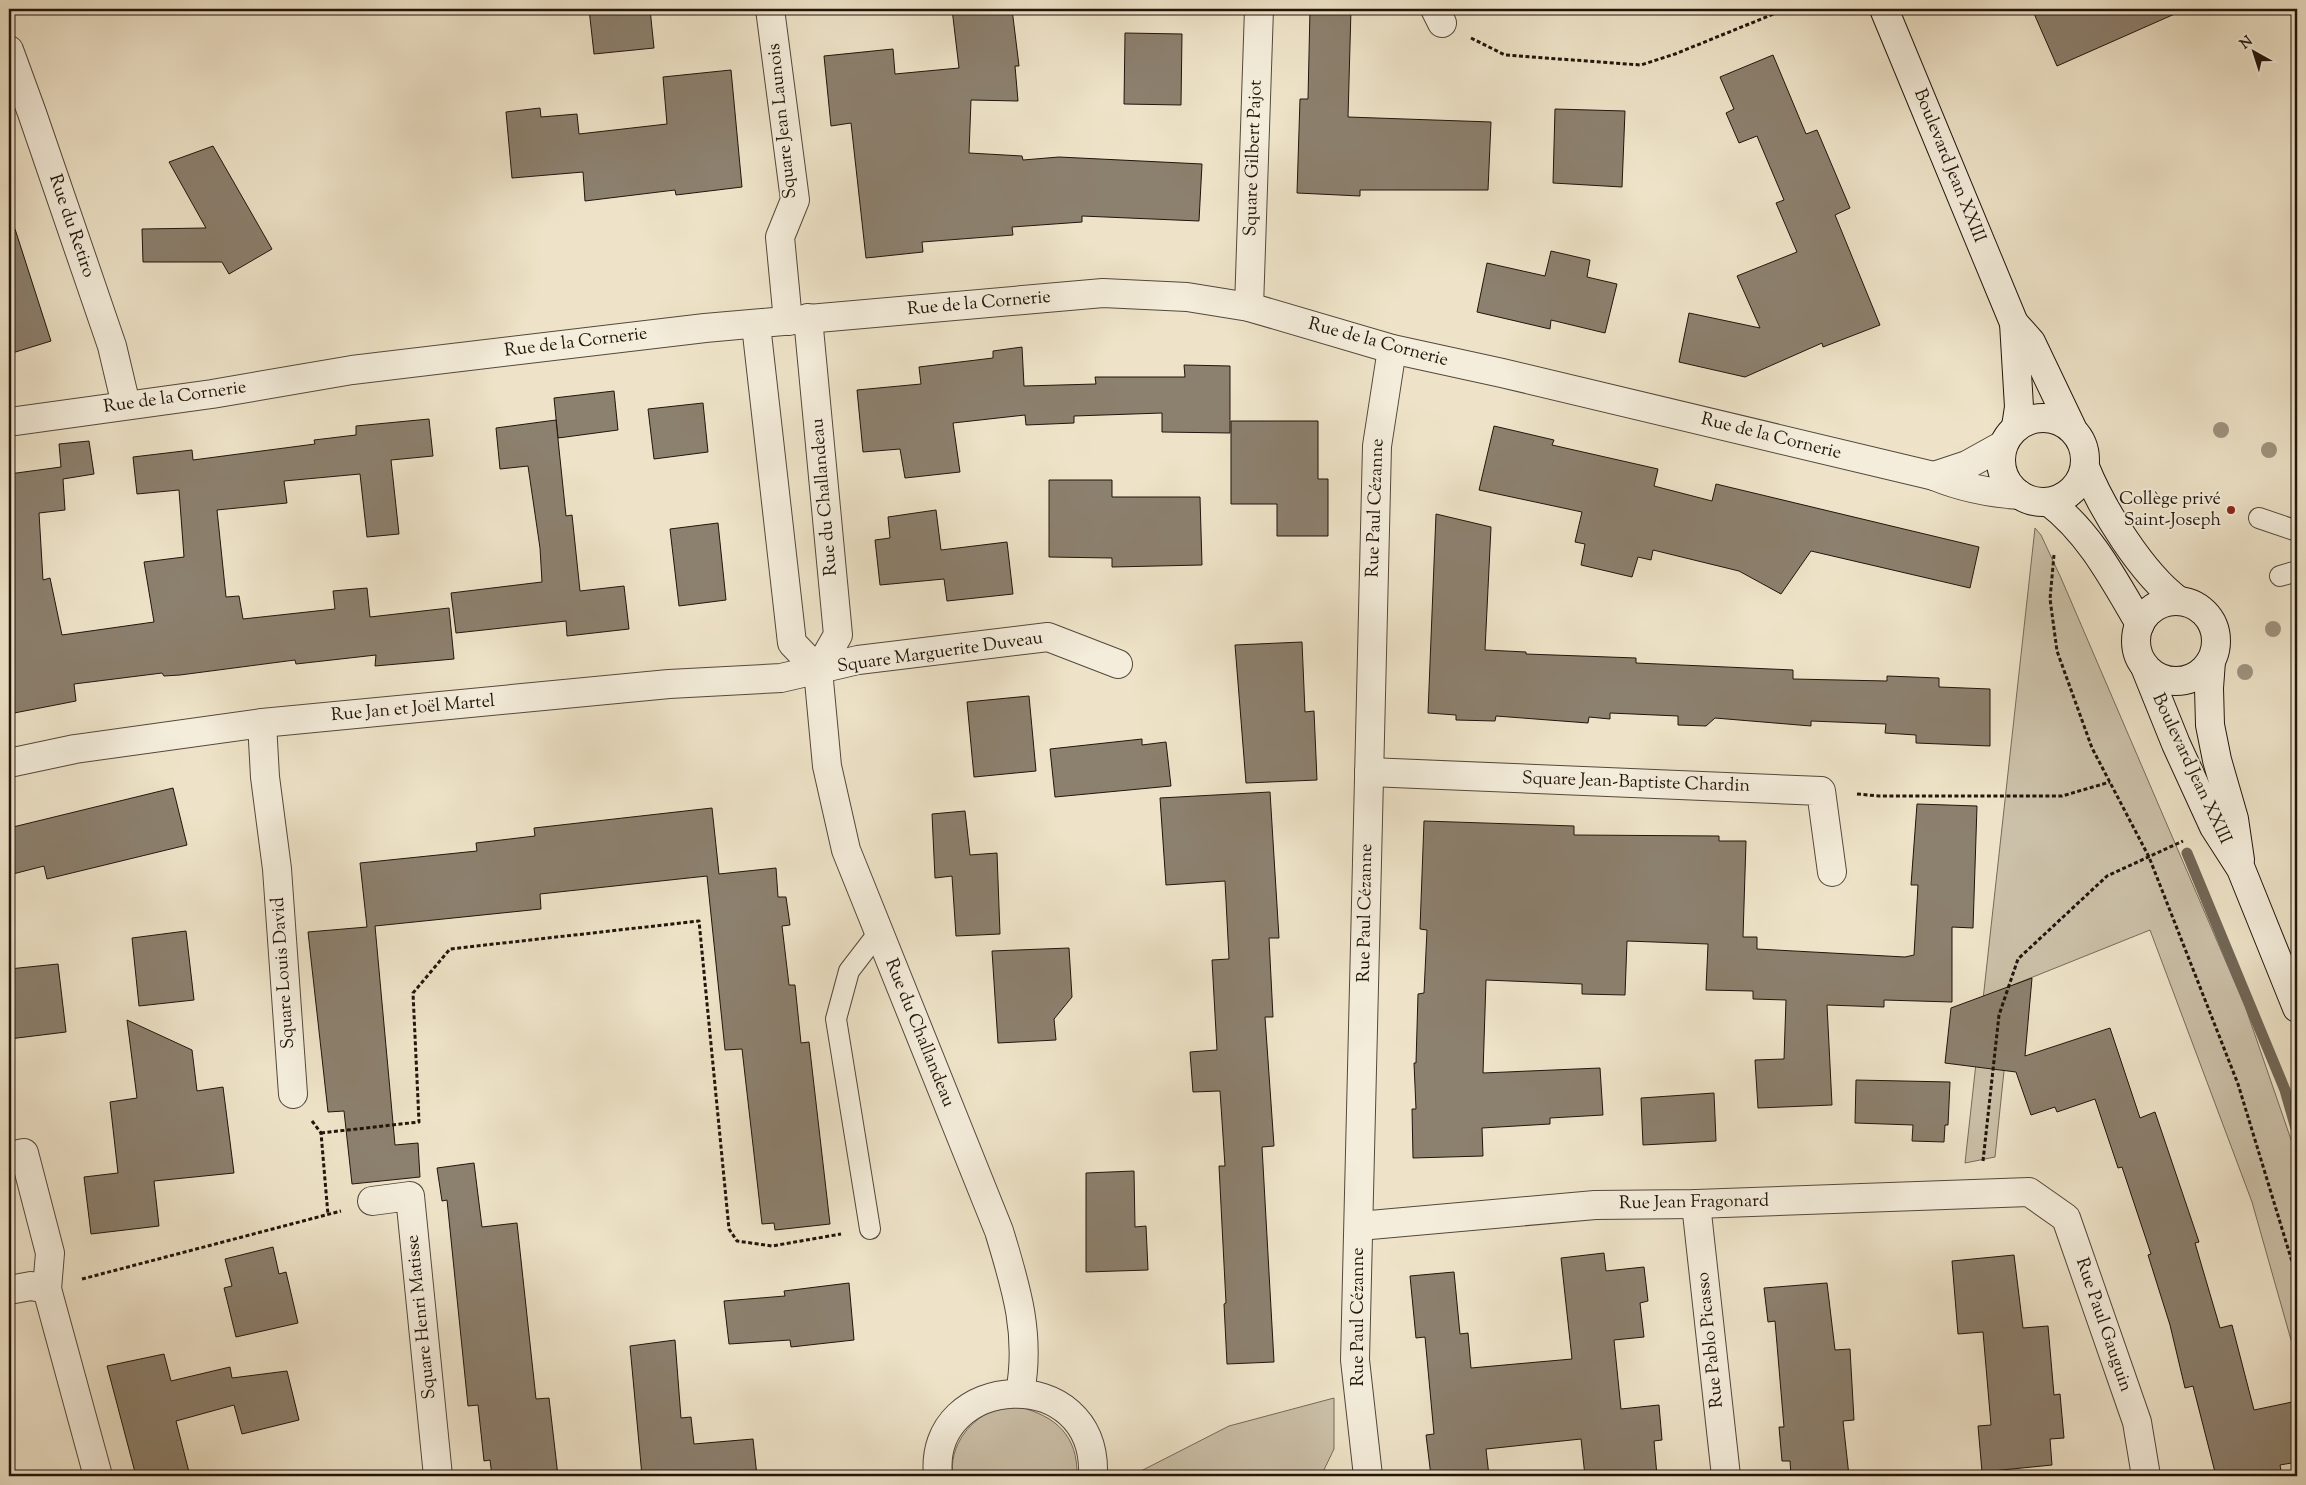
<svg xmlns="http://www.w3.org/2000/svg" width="2306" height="1485" font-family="'Sorts Mill Goudy',serif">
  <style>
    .green { fill: #cbc0a8; stroke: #766a5a }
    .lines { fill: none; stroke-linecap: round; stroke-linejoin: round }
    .stream { stroke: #726756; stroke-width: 11 }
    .building { fill: #8c806e; stroke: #21150c }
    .lane-casing { stroke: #54483b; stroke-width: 22 }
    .street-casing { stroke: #54483b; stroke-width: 30 }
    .secondary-casing { stroke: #21150c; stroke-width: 30 }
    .path { stroke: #21150c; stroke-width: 3; stroke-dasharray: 4 2.5; stroke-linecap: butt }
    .lane { stroke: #f4eddb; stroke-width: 20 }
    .street { stroke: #f4eddb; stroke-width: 28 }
    .secondary { stroke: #f4eddb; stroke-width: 28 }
    .tree { fill: #9e937f }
    .poi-dot { fill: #8f2418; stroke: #f4eddb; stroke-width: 2 }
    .labels { text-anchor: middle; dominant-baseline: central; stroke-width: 4; stroke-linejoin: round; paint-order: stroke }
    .street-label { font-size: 18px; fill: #21150c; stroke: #f4eddb }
    .poi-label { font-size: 18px; fill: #21150c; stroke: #f4eddb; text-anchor: end }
  </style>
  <rect width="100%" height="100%" fill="#eee3c8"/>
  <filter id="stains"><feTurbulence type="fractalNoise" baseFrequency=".004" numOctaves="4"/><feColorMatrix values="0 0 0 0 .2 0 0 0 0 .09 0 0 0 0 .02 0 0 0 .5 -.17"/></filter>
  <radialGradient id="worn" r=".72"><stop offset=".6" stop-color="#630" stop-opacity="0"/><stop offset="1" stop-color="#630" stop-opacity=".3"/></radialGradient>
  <!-- green -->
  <g class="green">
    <path d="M2035,528L2041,535L2061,578L2245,1006L2297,1157V1361L2252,1202L2150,930L2013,985L1995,1157L1965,1163Z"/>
    <path d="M1334,1398V1449L1321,1476H1139L1137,1473L1229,1426Z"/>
    <path d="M1019,1407C1056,1416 1078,1436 1077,1476H953C948,1447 971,1416 999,1409C1005,1408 1013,1408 1019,1407Z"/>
  </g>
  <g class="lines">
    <!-- stream -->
    <path class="stream" d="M2187,853L2285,1090L2297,1132"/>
  </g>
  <!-- building -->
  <g class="building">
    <path d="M589,9H650L654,48L594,54Z"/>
    <path d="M952,9H1012L1019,66H1015L1018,101L971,100L969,153L1022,156L1023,160L1059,157L1202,164L1199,221L1082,216V222L1012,227L1013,235L922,242L923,252L866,258L851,123L831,126L824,56L893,49L895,74L959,68Z"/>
    <path d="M1310,9H1351L1348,117L1491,122L1488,190H1360V196L1297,193L1300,99H1308Z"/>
    <path d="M2032,9H2186L2057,66Z"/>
    <path d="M1125,33L1182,34L1181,105L1124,104Z"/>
    <path d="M1773,55L1806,134L1817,130L1850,208L1835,215L1880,325L1823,347L1822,343L1745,377L1679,362L1689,313L1760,328L1737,276L1797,252L1776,203L1784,200L1757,136L1739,143L1726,113L1734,109L1720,77Z"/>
    <path d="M731,70L742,187L676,195L675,190L585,201L583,172L512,178L506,112L540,108L541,117L577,114L579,134L667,124L663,77Z"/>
    <path d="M1555,109L1625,111L1622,187L1553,183Z"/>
    <path d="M213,146L272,249L229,274L222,262H143L142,229L206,228L169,162Z"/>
    <path d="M15,229L51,341L9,354V230Z"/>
    <path d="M1551,251L1590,260L1587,277L1617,284L1605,333L1551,320L1550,329L1477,312L1487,263L1545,276Z"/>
    <path d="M1022,347L1024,386L1096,384L1095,377H1185L1184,365L1230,366V433L1162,432V413L1074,416V423L1026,425L1025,415L953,423L960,472L905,478L900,449L863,452L857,390L921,384L919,367L993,358V351Z"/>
    <path d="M614,391L618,430L558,438L554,398Z"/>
    <path d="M703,403L708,452L654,459L648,409Z"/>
    <path d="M429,419L433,456L391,460L399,534L367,537L360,474L284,481L287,503L217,510L226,597L239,596L243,619L335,609L333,591L367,588L370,617L449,608L454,659L375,666L376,655L296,664L295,660L180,675L164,676L162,673L74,684L76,701L9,714V474L61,467L59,444L89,441L94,474L63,479L65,510L39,513L43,580L50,578L62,635L154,622L144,562L184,557L179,490L137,494L133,457L192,450L193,460L315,444L314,440L356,435V426Z"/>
    <path d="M556,420L566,516L572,515L580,591L624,586L629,629L567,636L566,621L456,633L451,593L542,582L540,548L528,466L500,469L496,428Z"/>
    <path d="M1231,421H1318V479H1328V536H1277V504H1231Z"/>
    <path d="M1494,426L1554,440L1552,445L1658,469L1654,486L1712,501L1716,484L1979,547L1970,588L1811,551L1781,594L1739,571L1653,550L1651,560L1638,557L1632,577L1581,565L1585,544L1575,542L1582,512L1479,490Z"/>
    <path d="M1049,480H1112V497H1200L1202,565L1112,567V558L1049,557Z"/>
    <path d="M936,510L941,550L1007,542L1013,594L947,601L944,579L880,585L875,540L890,538L888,517Z"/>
    <path d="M1436,514L1491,527L1485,650L1526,652V654L1636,658V663L1793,670V679L1887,681V676L1939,678V687L1990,689V746L1916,743V735L1885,733L1886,724L1811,721V726L1715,718L1706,726L1678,725V716L1610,713V719L1589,717L1588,723L1496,716L1495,721L1456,720V715L1428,713Z"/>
    <path d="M718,523L726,600L679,606L670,529Z"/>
    <path d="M1302,642L1305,712L1314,711L1317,780L1246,783L1235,645Z"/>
    <path d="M1029,696L1036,771L974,777L967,702Z"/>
    <path d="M1142,739V745L1166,742L1171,786L1055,797L1050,749Z"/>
    <path d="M173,788L187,845L47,879L44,866L9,875V828Z"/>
    <path d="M1270,792L1279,938H1269L1273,1017H1265L1274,1146L1262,1147L1274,1362L1227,1364L1224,1304L1226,1303L1219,1166H1225L1220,1091L1193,1092L1190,1052L1217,1050L1212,960L1229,959L1225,881L1166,885L1160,798Z"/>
    <path d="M1917,804L1977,806L1973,928L1952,927V1002L1884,1000V1007L1827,1005L1832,1105L1758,1108L1755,1060L1784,1059L1786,1000L1753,999V991L1706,990L1708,944L1627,941L1625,995L1582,994V984L1486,980L1483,1073L1600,1068L1603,1115L1550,1118V1124L1482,1128L1483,1156L1413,1158L1412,1109H1416L1414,1063H1416L1418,994L1424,993L1427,930L1420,929L1424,821L1574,826V835L1719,836V841H1746L1743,937H1757V949L1905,957L1914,955L1918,885H1911Z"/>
    <path d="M712,808L719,874L776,868L778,897H786L790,925L782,926L789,985H795L801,1043L809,1042L830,1224L775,1230L774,1223L762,1224L742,1049L725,1050L707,876L540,894L541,909L375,926L395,1145L418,1143L420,1177L352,1184L344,1111L328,1112L308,932L367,927L360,863L477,851L476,843L535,836L534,828Z"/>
    <path d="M965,811L970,855L997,853L1000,934L956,936L952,876L935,878L932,814Z"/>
    <path d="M186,931L194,1000L139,1006L132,938Z"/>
    <path d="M1069,948L1072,997L1054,1019L1056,1040L998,1043L992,951Z"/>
    <path d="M58,964L66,1032L9,1039V969Z"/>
    <path d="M2032,978L2025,1056L2110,1028L2140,1118L2155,1112L2199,1242L2195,1243L2220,1328L2232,1325L2254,1410L2297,1401V1462L2280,1465L2282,1476H2216L2193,1386L2185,1388L2170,1325L2148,1255L2151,1254L2122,1167L2118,1168L2095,1099L2057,1112L2055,1107L2031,1115L2016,1072L1945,1063L1951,1008Z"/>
    <path d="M127,1020L192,1050L197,1091L223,1087L234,1173L154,1181L159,1226L91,1234L84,1177L118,1173L110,1102L137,1098Z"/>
    <path d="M1856,1080L1950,1082L1948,1125H1945L1944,1142L1912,1141L1913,1125L1855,1123Z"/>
    <path d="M1714,1093L1716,1141L1643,1145L1641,1098Z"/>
    <path d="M474,1163L482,1227L517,1223L536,1399L549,1398L558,1476H492L490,1460L484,1461L478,1405L468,1406L447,1200L442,1201L437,1168Z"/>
    <path d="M1134,1171L1135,1227L1146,1226L1148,1270L1086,1272V1173Z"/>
    <path d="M273,1247L279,1274L286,1272L298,1323L236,1337L224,1288L232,1286L225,1259Z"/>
    <path d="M1604,1253L1606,1271L1644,1267L1648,1301L1640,1303L1644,1337L1614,1340L1621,1409L1659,1405L1662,1440L1654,1441L1657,1476H1585L1581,1439L1486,1449L1489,1476H1431L1426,1435L1434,1434L1425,1337L1416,1338L1410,1276L1454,1272L1460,1334L1468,1333L1471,1368L1572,1359L1561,1258Z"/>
    <path d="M2014,1255L2023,1328L2048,1326L2054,1395L2060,1394L2064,1438L2050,1439L2052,1465L1982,1472L1978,1426L1991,1425L1983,1332L1958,1334L1952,1261Z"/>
    <path d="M849,1283L854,1340L791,1347L790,1340L729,1344L724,1301L785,1296L784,1291Z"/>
    <path d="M1827,1283L1835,1350L1850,1349L1854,1420L1843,1421L1849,1476H1791L1790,1461H1782L1779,1427H1784L1775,1321L1768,1322L1764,1288Z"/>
    <path d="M675,1340L681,1418L691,1417L694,1444L753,1439L757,1476H642L630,1346Z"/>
    <path d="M164,1354L171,1381L230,1367L232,1378L287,1371L299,1420L242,1434L234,1405L176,1421L190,1476H136L107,1366Z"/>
  </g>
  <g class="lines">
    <defs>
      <g id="lane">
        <path d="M2259,518L2297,531"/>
        <path d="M2280,576L2297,571"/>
        <path d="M870,1229L836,1019L849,971L879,932"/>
      </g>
      <g id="street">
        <path d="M770,9L795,200L780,237L788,321"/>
        <path d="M1435,9L1442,23"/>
        <path d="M9,50L32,113L112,346L126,405"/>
        <path d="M1249,307L1259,9"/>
        <path d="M808,318L838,635L818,670L827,766L846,850L999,1231C1016,1287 1031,1334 1020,1393"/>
        <path d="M756,325L792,643L818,670"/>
        <path d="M9,422L212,394L352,370L705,328L1103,293L1187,297L1249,307L1392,349L1502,373L1934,476C1963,488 1989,493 2020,495"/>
        <path d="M1934,476L1967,465L2003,445"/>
        <path d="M262,723L265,777L277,869L293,1094"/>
        <path d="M9,763L75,749L262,723L669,684L781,678L858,660L1048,637L1118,664"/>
        <path d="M1369,772L1821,791L1832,872"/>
        <path d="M9,1156L24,1153L50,1253L47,1289L31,1286L9,1290"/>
        <path d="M372,1201L410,1196L438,1476"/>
        <path d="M1696,1204L1726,1476"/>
        <path d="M1359,1226L1595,1205L1696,1204L2029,1192L2066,1218L2137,1422L2146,1476"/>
        <path d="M47,1289L98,1476"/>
        <path d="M938,1476C927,1372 1098,1361 1093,1476"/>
        <path d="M1368,1476L1355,1360L1377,446L1392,349"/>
      </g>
      <g id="secondary">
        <path d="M1884,9L2014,323L2031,342L2072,428"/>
        <path d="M2014,323L2019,407L2016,427"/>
        <circle cx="2043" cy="460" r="42"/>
        <path d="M2085,467C2102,509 2142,574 2179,601"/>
        <path d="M2049,502C2090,533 2114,580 2140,624"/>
        <circle cx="2176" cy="641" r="40"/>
        <path d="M2211,661L2209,688L2210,725L2217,760L2234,819L2240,860"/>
        <path d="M2145,667L2176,744L2214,827L2241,869L2297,1008"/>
      </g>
    </defs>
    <!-- lane casing -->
    <use href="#lane" class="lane-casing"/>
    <!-- street casing -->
    <use href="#street" class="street-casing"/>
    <!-- secondary casing -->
    <use href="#secondary" class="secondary-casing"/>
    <!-- path -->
    <g class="path">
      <path d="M1471,38L1505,55L1641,65L1675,54L1786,9"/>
      <path d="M2054,555L2050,599L2057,651L2092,748L2149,857L2238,1084L2297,1278"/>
      <path d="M1857,794L1879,796H2062L2110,782"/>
      <path d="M312,1121L321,1133L328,1215"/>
      <path d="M321,1133L419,1122L413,993L450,949L699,921L729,1229L737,1241L772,1246L841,1234"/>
      <path d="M1983,1161L1999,1015L2018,959L2107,876L2183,841"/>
      <path d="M82,1279L341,1211"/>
    </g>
    <!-- lane -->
    <use href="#lane" class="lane"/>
    <!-- street -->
    <use href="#street" class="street"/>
    <!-- secondary -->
    <use href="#secondary" class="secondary"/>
  </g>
  <!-- trees -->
  <g class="tree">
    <circle cx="2221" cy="430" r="8"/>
    <circle cx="2269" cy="450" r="8"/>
    <circle cx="2273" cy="629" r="8"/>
    <circle cx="2245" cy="672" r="8"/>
  </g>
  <!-- markers -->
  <circle class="poi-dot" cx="2231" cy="510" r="5"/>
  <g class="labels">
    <!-- street labels -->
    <g class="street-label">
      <text transform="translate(783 121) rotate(-96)">Square Jean Launois</text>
      <text transform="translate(1254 158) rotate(-88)">Square Gilbert Pajot</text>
      <text transform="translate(1949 166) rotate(68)">Boulevard Jean XXIII</text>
      <text transform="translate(71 226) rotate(71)">Rue du Retiro</text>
      <text transform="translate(979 304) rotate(-5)">Rue de la Cornerie</text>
      <text transform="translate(576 343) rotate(-7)">Rue de la Cornerie</text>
      <text transform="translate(1378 343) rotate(15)">Rue de la Cornerie</text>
      <text transform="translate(175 398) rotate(-8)">Rue de la Cornerie</text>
      <text transform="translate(1771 437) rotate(14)">Rue de la Cornerie</text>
      <text transform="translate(825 497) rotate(-95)">Rue du Challandeau</text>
      <text transform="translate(1376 508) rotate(-88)">Rue Paul Cézanne</text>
      <text transform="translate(940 653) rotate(-8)">Square Marguerite Duveau</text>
      <text transform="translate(413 709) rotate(-5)">Rue Jan et Joël Martel</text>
      <text transform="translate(2191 769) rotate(65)">Boulevard Jean XXIII</text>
      <text transform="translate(1636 783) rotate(2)">Square Jean-Baptiste Chardin</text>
      <text transform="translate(1366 913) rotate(-89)">Rue Paul Cézanne</text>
      <text transform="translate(284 973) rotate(-94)">Square Louis David</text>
      <text transform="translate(919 1033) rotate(68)">Rue du Challandeau</text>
      <text transform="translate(1694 1203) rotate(-1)">Rue Jean Fragonard</text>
      <text transform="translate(422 1317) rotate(-96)">Square Henri Matisse</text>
      <text transform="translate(1359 1317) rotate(-90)">Rue Paul Cézanne</text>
      <text transform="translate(2103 1325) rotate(71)">Rue Paul Gauguin</text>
      <text transform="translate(1711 1340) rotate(-96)">Rue Pablo Picasso</text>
    </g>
    <!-- poi labels -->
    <g class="poi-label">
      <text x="2221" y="500">Collège privé<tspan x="2221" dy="21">Saint-Joseph</tspan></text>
    </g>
  </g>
  <!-- margin -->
  <rect width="2306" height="1485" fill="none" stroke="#eee3c8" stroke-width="30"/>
  <rect x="10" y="10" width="2286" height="1465" fill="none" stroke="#21150c" stroke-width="2.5"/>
  <rect x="15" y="15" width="2276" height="1455" fill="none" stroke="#21150c"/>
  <!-- north arrow -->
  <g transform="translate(2254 52) rotate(321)" stroke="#f4eddb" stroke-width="4" paint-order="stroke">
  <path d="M0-4L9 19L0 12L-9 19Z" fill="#21150c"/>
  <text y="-8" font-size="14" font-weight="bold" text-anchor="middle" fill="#21150c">N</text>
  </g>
  <rect width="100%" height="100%" filter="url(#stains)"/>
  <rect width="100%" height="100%" fill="url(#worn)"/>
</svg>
